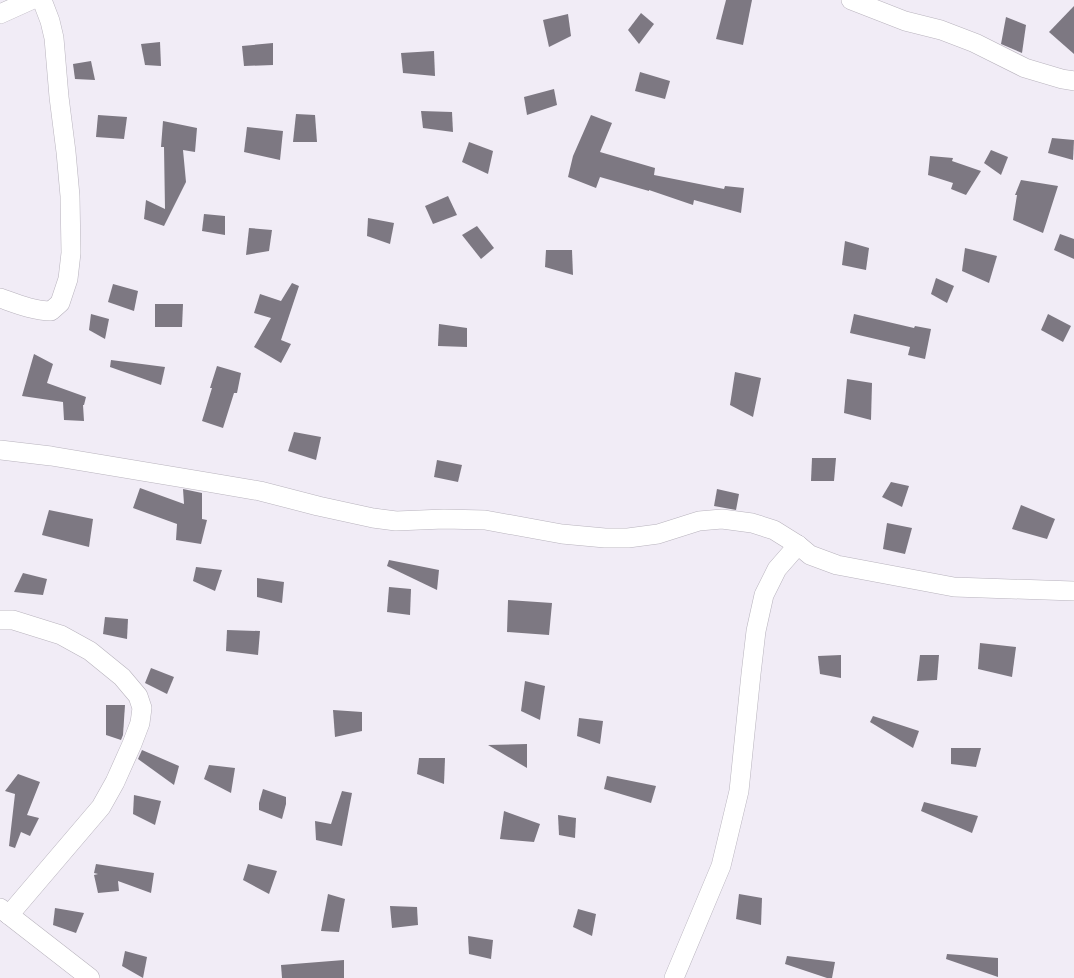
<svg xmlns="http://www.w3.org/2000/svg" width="1074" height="978" font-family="'DM Sans',sans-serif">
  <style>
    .building { fill: #7d7882 }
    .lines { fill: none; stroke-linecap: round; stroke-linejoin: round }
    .minor-casing { stroke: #b8b3bd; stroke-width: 20 }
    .minor { stroke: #fff; stroke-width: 19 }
  </style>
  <rect width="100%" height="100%" fill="#f1ecf6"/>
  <!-- building -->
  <g class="building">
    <path d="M726,0H752L743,45L716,39Z"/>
    <path d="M1074,6V54L1049,32Z"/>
    <path d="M641,13L654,24L639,44L628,30Z"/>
    <path d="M568,14L571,36L549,47L543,20Z"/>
    <path d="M1006,17L1026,25L1022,53L1001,44Z"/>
    <path d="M160,42L161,66L145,65L141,44Z"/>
    <path d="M273,43V65L244,66L242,46Z"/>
    <path d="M434,51L435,76L403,73L401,53Z"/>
    <path d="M91,61L95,80L75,79L73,64Z"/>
    <path d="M640,72L670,81L665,99L635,91Z"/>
    <path d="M554,89L557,105L527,115L524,97Z"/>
    <path d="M421,111L452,112L453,132L423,128Z"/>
    <path d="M296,114L315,115L317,142H293Z"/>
    <path d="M98,115L127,117L124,139L96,137Z"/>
    <path d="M591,115L612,123L600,152L655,168L654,175L724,189L725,186L744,188L741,213L694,200L693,205L649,190V191L600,177L596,188L568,177L573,156Z"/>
    <path d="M163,121L197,128L195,152L183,150L186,182L164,226L144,219L146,200L165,209L164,147H161Z"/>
    <path d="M247,127L283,131L280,160L244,152Z"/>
    <path d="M1052,138L1074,140L1073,160L1048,153Z"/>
    <path d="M469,142L493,151L488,174L462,162Z"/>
    <path d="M991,150L1008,157L1001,175L984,163Z"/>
    <path d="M930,156L953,158L952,161L981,171L966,195L951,189L953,183L928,175Z"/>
    <path d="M1021,180L1058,186L1043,233L1013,220L1017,195H1015Z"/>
    <path d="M448,196L457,215L433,224L425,206Z"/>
    <path d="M204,214L225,216V235L202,231Z"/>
    <path d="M368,218L394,223L390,244L367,236Z"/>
    <path d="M477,226L494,248L481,259L462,235Z"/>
    <path d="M249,228L272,230L269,251L246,255Z"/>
    <path d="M1060,234L1074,239V259L1054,250Z"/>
    <path d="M845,241L869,248L866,270L842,265Z"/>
    <path d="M965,248L997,256L989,283L962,271Z"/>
    <path d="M546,250H572L573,275L545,267Z"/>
    <path d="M936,278L954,286L947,303L931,294Z"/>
    <path d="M292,283L299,286L281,340L291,344L281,363L254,347L271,318L254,313L260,294L281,301Z"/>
    <path d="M113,284L138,291L134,311L108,302Z"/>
    <path d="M155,304H183L182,327H155Z"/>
    <path d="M91,314L109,319L105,339L89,330Z"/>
    <path d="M854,314L914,328L915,326L931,329L925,359L908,355L910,347L850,333Z"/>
    <path d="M1048,314L1071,326L1063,342L1041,330Z"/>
    <path d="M439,324L467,328V347L438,346Z"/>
    <path d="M34,354L53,364L47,383L86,397L84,405H83L84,421L64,420L63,402L22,396Z"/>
    <path d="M111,360L165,367L161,385L110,367Z"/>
    <path d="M217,366L241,373L237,393H234L223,428L202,421L212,388H210Z"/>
    <path d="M735,372L761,378L753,417L730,405Z"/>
    <path d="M847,379L872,383L871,420L844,413Z"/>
    <path d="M294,432L321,437L316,460L288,451Z"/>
    <path d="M812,458H836L834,481H811Z"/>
    <path d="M437,460L462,465L458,482L434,477Z"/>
    <path d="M891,482L909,486L902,507L882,497Z"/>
    <path d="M140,488L184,504L183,489L202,493V519L207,520L201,544L176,540L177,524L133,508Z"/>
    <path d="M717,489L739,494L736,510L714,506Z"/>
    <path d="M1021,505L1055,519L1047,539L1012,529Z"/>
    <path d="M49,510L93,519L89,547L42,535Z"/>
    <path d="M887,523L912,528L905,554L883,549Z"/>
    <path d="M389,560L439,570L437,590L387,566Z"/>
    <path d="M196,567L222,570L215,591L193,581Z"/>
    <path d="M23,573L47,579L43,595L14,592Z"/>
    <path d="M257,578L284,582L282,603L257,597Z"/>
    <path d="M389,587L411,589L410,615L387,612Z"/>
    <path d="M508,600L552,603L549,635L507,632Z"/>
    <path d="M105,617L128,619L127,639L103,634Z"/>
    <path d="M227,630L260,631L258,655L226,651Z"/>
    <path d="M980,643L1016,647L1012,677L978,669Z"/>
    <path d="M841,655V678L820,674L818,656Z"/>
    <path d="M920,655H939L937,680L917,681Z"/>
    <path d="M151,668L174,677L167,694L145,683Z"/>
    <path d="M525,681L545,686L540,720L521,711Z"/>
    <path d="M106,705H125L123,735L121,740L106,735Z"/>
    <path d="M333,710L362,712V731L335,737Z"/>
    <path d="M873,716L919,731L913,748L870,722Z"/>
    <path d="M579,718L603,721L600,744L577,736Z"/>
    <path d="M527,744V768L488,745Z"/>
    <path d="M951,748H981L976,767L951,764Z"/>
    <path d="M142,750L179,766L174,785L138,759Z"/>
    <path d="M419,758H445L444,784L417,774Z"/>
    <path d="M209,765L235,768L231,793L204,779Z"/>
    <path d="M18,774L40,782L27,815L39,818L30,836L21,832L15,848L9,846L15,794L5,791Z"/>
    <path d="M607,776L656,786L651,803L604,789Z"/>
    <path d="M263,789L286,797V804L282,819L259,810V803Z"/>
    <path d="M342,791L352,793L342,846L316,840L315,821L331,824Z"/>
    <path d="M134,795L161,801L155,825L133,814Z"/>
    <path d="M924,802L978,816L972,833L921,811Z"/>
    <path d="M504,811L540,824L534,842L500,839Z"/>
    <path d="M558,815L576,818L575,838L559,835Z"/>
    <path d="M96,864L154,873L151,893L118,881L119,891L98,893L94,875L98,874L94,873Z"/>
    <path d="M248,864L277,871L269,894L243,880Z"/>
    <path d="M328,894L345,899L339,932L321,931Z"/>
    <path d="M739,894L762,898L761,925L736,919Z"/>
    <path d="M390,906L417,907L418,925L392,928Z"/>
    <path d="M55,908L84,913L76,933L53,925Z"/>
    <path d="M578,909L596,914L592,936L573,927Z"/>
    <path d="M468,936L493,940L491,959L469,954Z"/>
    <path d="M125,951L147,957L143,978L122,966Z"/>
    <path d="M947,954L998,958V977L946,959Z"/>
    <path d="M787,956L835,962L832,978H827L785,964Z"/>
    <path d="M344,960V978H282L281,965Z"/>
  </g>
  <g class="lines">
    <defs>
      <g id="minor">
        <path d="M851,0L905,21L941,30L975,43L1025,68L1062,79L1074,81"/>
        <path d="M0,14L31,0"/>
        <path d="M0,298C17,304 34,311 51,311L60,303L68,279L71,253L70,196L66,152L59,97L54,38L50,21L42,0"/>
        <path d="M0,450L51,456L207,482L260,491L318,506L373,518L396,521L444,519L485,520L562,534L605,538H628L658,534L699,521L722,519L752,523L774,530L798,545L810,555L837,565L954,587L1074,591"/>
        <path d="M0,620H13L61,635L90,651L122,677L138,696L142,708L140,723L132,744L115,782L101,807L9,915"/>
        <path d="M0,908L90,978"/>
        <path d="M674,978L721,866L739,791L751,674L756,631L764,595L777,569L798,545"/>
      </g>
    </defs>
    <!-- minor casing -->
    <use href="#minor" class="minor-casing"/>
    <!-- minor -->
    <use href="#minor" class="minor"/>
  </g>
</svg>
